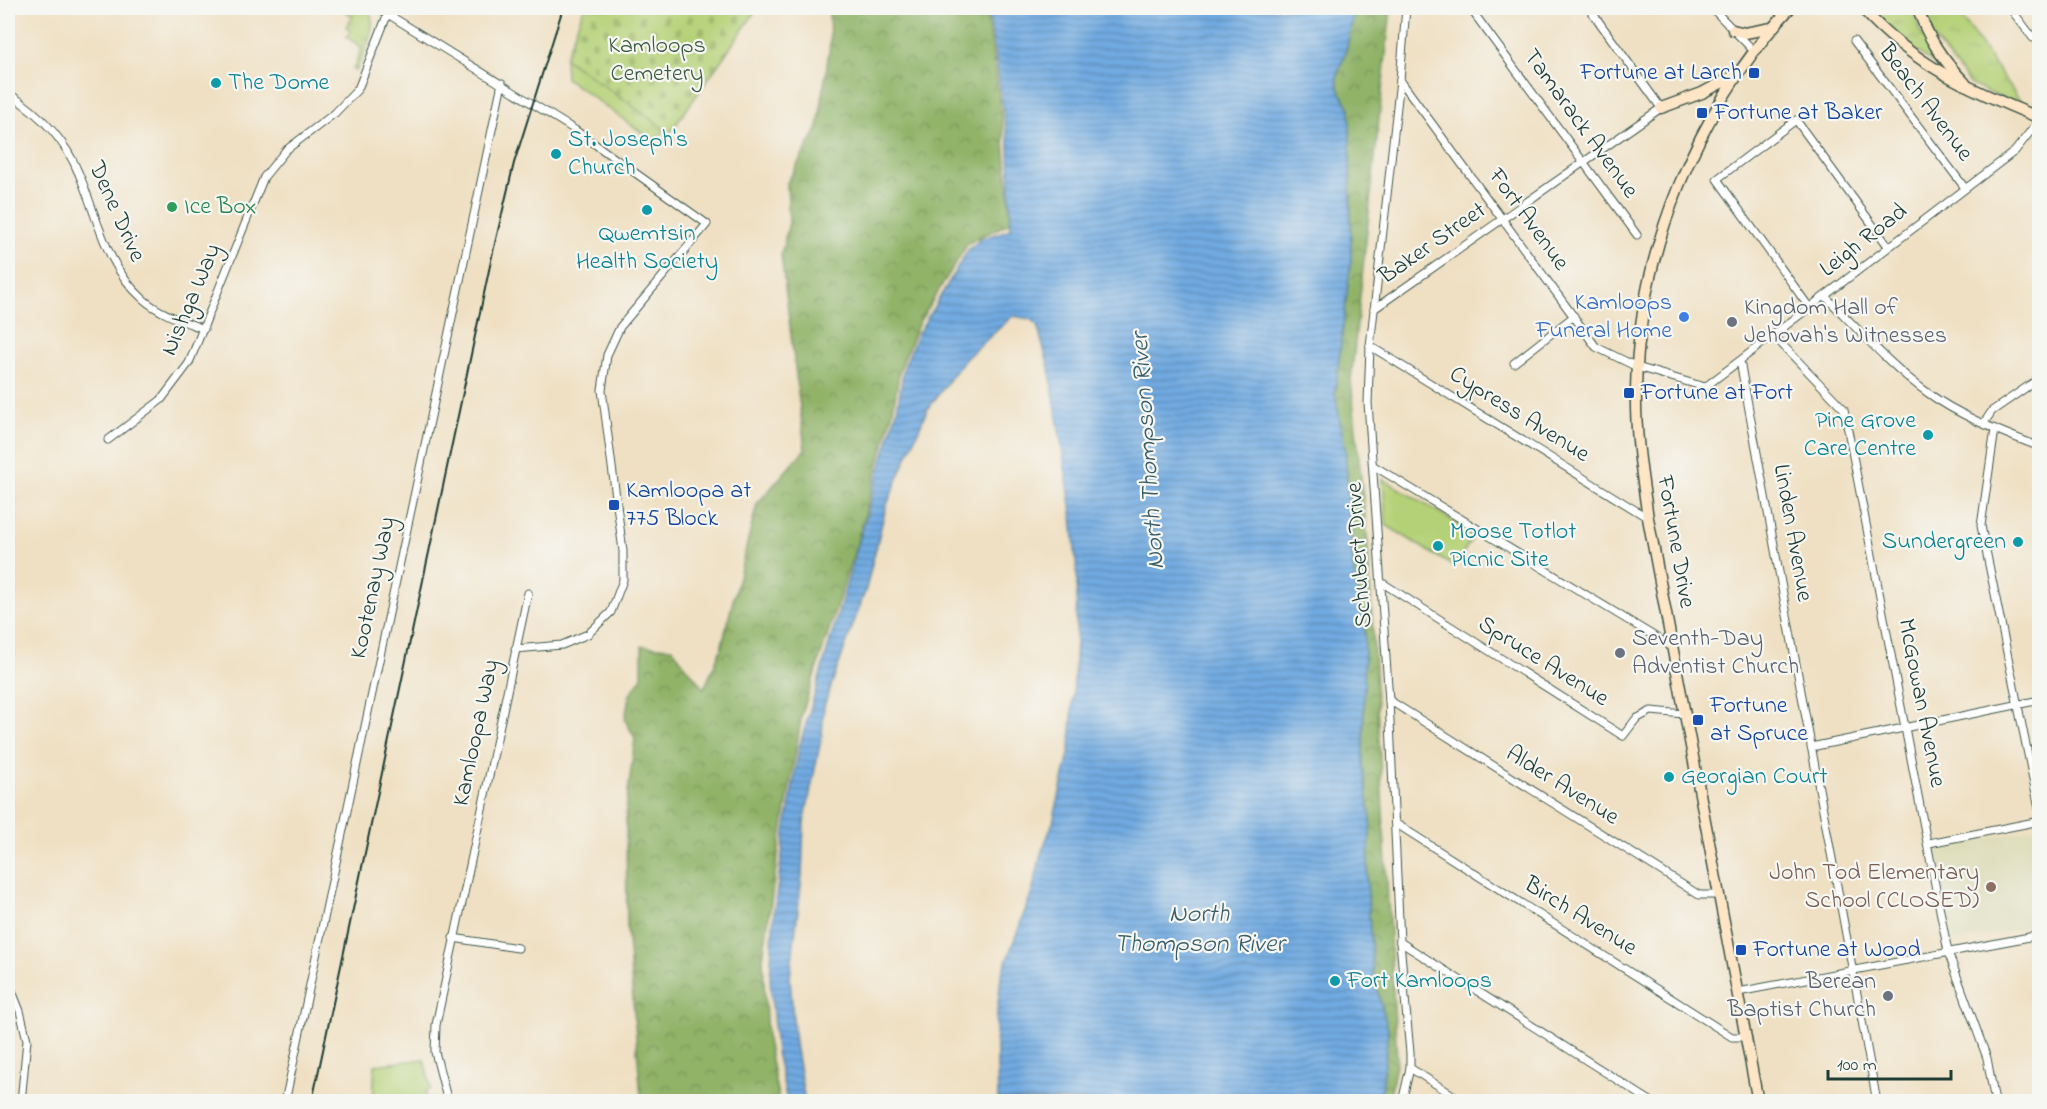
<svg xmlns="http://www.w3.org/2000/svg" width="2047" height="1109" font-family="'Indie Flower',sans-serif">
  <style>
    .built { fill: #deddbb }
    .grass { fill: url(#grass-tufts); stroke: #6a8756; stroke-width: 1.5 }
    .forest { fill: url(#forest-crowns); stroke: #58784e; stroke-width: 1.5 }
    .cemetery { fill: url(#cemetery-stones); stroke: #6a8756; stroke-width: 1.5 }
    .park { fill: #b5d177; stroke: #6a8756; stroke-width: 1.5 }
    .water { fill: url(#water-rules); stroke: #48748a; stroke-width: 1.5 }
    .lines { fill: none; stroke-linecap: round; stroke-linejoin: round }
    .street-casing { stroke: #3e5549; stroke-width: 9 }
    .secondary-casing { stroke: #3e5549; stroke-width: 13 }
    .street { stroke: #fff; stroke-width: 7 }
    .secondary { stroke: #fde5c5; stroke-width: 10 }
    .rail { stroke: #1f3d34; stroke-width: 2 }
    .transit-dot { fill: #1a4fb4; stroke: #f6f6f2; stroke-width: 2 }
    .culture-dot { fill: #0f9aa8; stroke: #f6f6f2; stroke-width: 2 }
    .leisure-dot { fill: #2e9e5b; stroke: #f6f6f2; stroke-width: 2 }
    .shop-dot { fill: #3f7fe0; stroke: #f6f6f2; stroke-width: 2 }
    .worship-dot { fill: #6b7280; stroke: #f6f6f2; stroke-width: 2 }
    .education-dot { fill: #8d6e63; stroke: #f6f6f2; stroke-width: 2 }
    .labels { text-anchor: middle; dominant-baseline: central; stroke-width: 4.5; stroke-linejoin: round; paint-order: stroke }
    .park-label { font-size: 24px; fill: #3d5b41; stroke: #f6f6f2 }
    .transit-label { font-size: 24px; fill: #164399; stroke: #f6f6f2; text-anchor: start }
    .culture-label { font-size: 24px; fill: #0d838f; stroke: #f6f6f2; text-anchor: start }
    .street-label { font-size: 24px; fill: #1f3d34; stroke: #f6f6f2 }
    .leisure-label { font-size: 24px; fill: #27864d; stroke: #f6f6f2; text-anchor: start }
    .shop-label { font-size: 24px; fill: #366cbe; stroke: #f6f6f2; text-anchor: end }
    .worship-label { font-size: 24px; fill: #5b616d; stroke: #f6f6f2; text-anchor: start }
    .education-label { font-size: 24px; fill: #785e54; stroke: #f6f6f2; text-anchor: end }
    .water-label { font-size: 26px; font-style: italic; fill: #385e68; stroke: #f6f6f2 }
  </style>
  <defs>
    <pattern id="grass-tufts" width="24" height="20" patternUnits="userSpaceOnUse" patternTransform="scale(1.5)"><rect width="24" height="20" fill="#b5d177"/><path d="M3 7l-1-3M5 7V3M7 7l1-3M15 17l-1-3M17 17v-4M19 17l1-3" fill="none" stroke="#9bb468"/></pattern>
    <pattern id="forest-crowns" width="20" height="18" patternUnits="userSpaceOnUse" patternTransform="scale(1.5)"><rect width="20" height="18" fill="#90b368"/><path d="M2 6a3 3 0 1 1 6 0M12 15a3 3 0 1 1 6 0" fill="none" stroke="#759356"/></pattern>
    <pattern id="cemetery-stones" width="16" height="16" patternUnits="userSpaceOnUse" patternTransform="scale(1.5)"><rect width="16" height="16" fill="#b5d177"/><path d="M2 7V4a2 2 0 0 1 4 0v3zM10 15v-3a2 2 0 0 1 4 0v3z" fill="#9bb468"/></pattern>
    <pattern id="water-rules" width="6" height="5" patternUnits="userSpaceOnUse" patternTransform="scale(1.5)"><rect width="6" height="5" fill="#71aae1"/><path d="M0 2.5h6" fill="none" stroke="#5c8cb7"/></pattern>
  </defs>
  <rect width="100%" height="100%" fill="#f6f6f2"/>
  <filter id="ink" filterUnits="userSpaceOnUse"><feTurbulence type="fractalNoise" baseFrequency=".0167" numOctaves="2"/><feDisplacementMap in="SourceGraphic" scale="12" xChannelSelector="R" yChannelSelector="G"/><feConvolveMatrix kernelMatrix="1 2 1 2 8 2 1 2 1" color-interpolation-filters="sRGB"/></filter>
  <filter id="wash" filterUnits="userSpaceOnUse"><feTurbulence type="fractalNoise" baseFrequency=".008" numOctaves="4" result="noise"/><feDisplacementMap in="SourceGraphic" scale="24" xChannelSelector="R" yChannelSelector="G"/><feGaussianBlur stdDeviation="1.35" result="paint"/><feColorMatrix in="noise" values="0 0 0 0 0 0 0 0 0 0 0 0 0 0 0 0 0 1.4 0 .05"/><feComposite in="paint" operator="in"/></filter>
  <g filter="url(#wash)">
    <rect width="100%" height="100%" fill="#efe0c3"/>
    <!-- built -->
    <path class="built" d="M2039,828V925L1954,942L1934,848Z"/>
    <!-- grass -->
    <g class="grass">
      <path d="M339,8H367C381,24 363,53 356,71L353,70L362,47L346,37L351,31L346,27L353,16Z"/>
      <path d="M1869,8H1913L1920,32L1949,73L1901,41Z"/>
      <path d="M1921,8H1955L2025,108L1971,85L1932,36Z"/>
      <path d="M581,47L664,125L662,135L652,140L566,78L565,58Z"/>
    </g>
    <!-- forest -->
    <g class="forest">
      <path d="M829,8H986L1002,117L1011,222L968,243L919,322L900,369L892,415L857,543L802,714L775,873L763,959L767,1040L779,1101H635L641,1097L627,927L626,808L635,738L625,720L629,696L642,677V646L672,648L704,689L721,649L757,504L805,449L781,254L789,223L787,183L818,128L830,44Z"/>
      <path d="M1355,8H1391L1351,380L1368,546L1397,1059L1389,1101H1375L1382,1091L1388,1030L1373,974L1367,882L1371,820L1363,765L1365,632L1353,566L1345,448L1335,393L1351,260L1350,109L1338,87L1337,76L1346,51Z"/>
    </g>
    <!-- cemetery -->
    <path class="cemetery" d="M584,8H758L670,133L565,58Z"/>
    <!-- park -->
    <g class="park">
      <path d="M1383,479L1475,534L1454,567L1386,525Z"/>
      <path d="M424,1059L431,1089L425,1091L427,1099L433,1098L434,1101H345L346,1096L373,1101L375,1065Z"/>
    </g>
    <!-- water -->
    <path class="water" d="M988,8H1355L1346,51L1337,76L1338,87L1350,109L1351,260L1335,393L1345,448L1353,566L1365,632L1363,765L1371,820L1367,882L1373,974L1388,1030L1382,1091L1375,1101H998L996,1023L1001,976L1033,889L1041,854L1053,822L1070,750L1076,640L1077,573L1071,505L1049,367L1037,325L1030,319L1013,316L964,360L927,410L886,507L866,589L824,706L822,735L804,823L802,876L790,978L795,1044L805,1101H787L776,1052L770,979L774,911L786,826L799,748L897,410L904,367L917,335L968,250L981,239L1011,229L1009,147Z"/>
  </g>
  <g filter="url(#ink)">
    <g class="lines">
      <defs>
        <g id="street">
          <path d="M378,8L575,130L707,224L620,327L607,355L602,390L623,551V580L611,612L588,634L562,645L515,649"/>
          <path d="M1470,8L1637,235"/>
          <path d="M1712,8L1753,50"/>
          <path d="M2010,8L2033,38H2040"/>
          <path d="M1854,41L1965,188"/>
          <path d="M1400,80L1596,347L1637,367L1705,387L2015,151L2040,119"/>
          <path d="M8,93C39,113 65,139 79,174C98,218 105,265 143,299C160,314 183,321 204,329"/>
          <path d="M1825,296C1858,329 1890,366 1928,393C1961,417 2002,432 2040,447"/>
          <path d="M1809,307L1717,179L1796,120L1888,246"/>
          <path d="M1374,309L1661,108L1589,8"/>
          <path d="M1773,335L1844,409L1948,952L1987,1058L1995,1102"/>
          <path d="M1370,346L1648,518"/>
          <path d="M1740,361L1877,1102"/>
          <path d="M1514,363L1574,316"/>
          <path d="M1984,423L1992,411L2040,378"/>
          <path d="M1995,429L1981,526L2040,813"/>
          <path d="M108,440L161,400L189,363L264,177L286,150L335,113L358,89L390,8"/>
          <path d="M1374,466L1672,647"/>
          <path d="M1381,582L1623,736L1636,719L1651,711L1684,714"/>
          <path d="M1389,700L1699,895H1718"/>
          <path d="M1811,747L2040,700"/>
          <path d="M1395,823L1732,1037H1747"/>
          <path d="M1929,843L2040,821"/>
          <path d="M453,938L518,948"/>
          <path d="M1400,942L1652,1102"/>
          <path d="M8,981L20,1011L27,1040L21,1102"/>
          <path d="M1738,992L2040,935"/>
          <path d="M1410,1068L1464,1102"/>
          <path d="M285,1102L502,83"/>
          <path d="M448,1102L435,1052L436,1025L528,593"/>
          <path d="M1402,1102L1410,1068V1053L1400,942L1389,700L1368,403L1370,346L1400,80L1406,8"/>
        </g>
        <g id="secondary">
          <path d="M1862,8C1913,65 1971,90 2040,118"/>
          <path d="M1918,8C1927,38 1943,60 1965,83"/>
          <path d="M1733,30L1745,33L1772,28"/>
          <path d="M1661,108L1702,93L1736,75"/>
          <path d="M1758,1102L1648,518C1642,475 1635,434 1636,391C1638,252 1697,110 1790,8"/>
        </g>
      </defs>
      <!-- street casing -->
      <use href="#street" class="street-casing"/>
      <!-- secondary casing -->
      <use href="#secondary" class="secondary-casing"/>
      <!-- street -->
      <use href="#street" class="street"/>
      <!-- secondary -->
      <use href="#secondary" class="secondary"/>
      <!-- rail -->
      <path class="rail" d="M312,1102L492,256L514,163L563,8"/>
    </g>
  </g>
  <!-- markers -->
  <g class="transit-dot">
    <rect x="1748" y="67" width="12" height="12" rx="3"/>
    <rect x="1696" y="107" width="12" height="12" rx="3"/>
    <rect x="1623" y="387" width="12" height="12" rx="3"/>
    <rect x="608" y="499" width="12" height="12" rx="3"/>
    <rect x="1692" y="714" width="12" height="12" rx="3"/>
    <rect x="1735" y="944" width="12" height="12" rx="3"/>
  </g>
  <g class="culture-dot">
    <circle cx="216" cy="83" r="6"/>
    <circle cx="556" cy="154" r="6"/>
    <circle cx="647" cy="210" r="6"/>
    <circle cx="1928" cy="435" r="6"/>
    <circle cx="2018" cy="542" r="6"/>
    <circle cx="1438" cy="546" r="6"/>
    <circle cx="1669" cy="777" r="6"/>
    <circle cx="1335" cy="981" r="6"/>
  </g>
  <circle class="leisure-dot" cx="172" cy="207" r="6"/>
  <circle class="shop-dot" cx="1684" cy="317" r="6"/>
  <g class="worship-dot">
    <circle cx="1732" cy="322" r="6"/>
    <circle cx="1620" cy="653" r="6"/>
    <circle cx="1888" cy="996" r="6"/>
  </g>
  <circle class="education-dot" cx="1991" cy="887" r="6"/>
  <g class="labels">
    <!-- park labels -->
    <g class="park-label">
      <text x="657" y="46">Kamloops<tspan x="657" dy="28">Cemetery</tspan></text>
    </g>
    <!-- transit labels -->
    <g class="transit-label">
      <text x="1742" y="73" text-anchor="end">Fortune at Larch</text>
      <text x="1714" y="113">Fortune at Baker</text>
      <text x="1641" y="393">Fortune at Fort</text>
      <text x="626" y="491">Kamloopa at<tspan x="626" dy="28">775 Block</tspan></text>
      <text x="1710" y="706">Fortune<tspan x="1710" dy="28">at Spruce</tspan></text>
      <text x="1753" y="950">Fortune at Wood</text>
    </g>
    <!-- culture labels -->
    <g class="culture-label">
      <text x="228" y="83">The Dome</text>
      <text x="568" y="140">St. Joseph's<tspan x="568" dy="28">Church</tspan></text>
      <text x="647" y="234" text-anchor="middle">Qwemtsin<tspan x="647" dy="28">Health Society</tspan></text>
      <text x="1916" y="421" text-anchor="end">Pine Grove<tspan x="1916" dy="28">Care Centre</tspan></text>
      <text x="1450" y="532">Moose Totlot<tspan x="1450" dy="28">Picnic Site</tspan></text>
      <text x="2006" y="542" text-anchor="end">Sundergreen</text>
      <text x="1681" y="777">Georgian Court</text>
      <text x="1347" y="981">Fort Kamloops</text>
    </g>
    <!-- street labels -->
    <g class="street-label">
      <text transform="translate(1925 103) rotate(53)">Beach Avenue</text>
      <text transform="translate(1580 124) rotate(54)">Tamarack Avenue</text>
      <text transform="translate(116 212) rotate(66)">Dene Drive</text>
      <text transform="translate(1528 220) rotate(54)">Fort Avenue</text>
      <text transform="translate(1864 241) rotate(-38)">Leigh Road</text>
      <text transform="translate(1433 244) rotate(-35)">Baker Street</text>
      <text transform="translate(192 300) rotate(-67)">Nishga Way</text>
      <text transform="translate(1519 415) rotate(32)">Cypress Avenue</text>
      <text transform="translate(1792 533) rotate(80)">Linden Avenue</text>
      <text transform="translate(1675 542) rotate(80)">Fortune Drive</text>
      <text transform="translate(1360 555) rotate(-94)">Schubert Drive</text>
      <text transform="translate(374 588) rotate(-78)">Kootenay Way</text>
      <text transform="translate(1543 662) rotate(32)">Spruce Avenue</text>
      <text transform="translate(1921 703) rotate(79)">McGowan Avenue</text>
      <text transform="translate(477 733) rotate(-78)">Kamloopa Way</text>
      <text transform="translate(1562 786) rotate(32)">Alder Avenue</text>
      <text transform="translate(1580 917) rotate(32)">Birch Avenue</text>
    </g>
    <!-- leisure labels -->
    <g class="leisure-label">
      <text x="184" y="207">Ice Box</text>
    </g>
    <!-- shop labels -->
    <g class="shop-label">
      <text x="1672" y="303">Kamloops<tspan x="1672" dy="28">Funeral Home</tspan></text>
    </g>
    <!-- worship labels -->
    <g class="worship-label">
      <text x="1744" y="308">Kingdom Hall of<tspan x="1744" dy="28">Jehovah's Witnesses</tspan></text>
      <text x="1632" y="639">Seventh-Day<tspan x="1632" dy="28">Adventist Church</tspan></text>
      <text x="1876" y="982" text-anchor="end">Berean<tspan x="1876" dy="28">Baptist Church</tspan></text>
    </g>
    <!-- education labels -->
    <g class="education-label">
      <text x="1979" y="873">John Tod Elementary<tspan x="1979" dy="28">School (CLOSED)</tspan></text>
    </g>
    <!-- water labels -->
    <g class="water-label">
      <text transform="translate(1149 451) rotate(-94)">North Thompson River</text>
      <text x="1199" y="915">North<tspan x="1199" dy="30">Thompson River</tspan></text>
    </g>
  </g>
  <!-- margin -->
  <rect width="2047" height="1109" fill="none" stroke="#f6f6f2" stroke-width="30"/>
  <!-- scale -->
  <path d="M1828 1070v9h123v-9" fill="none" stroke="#1f3d34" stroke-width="3"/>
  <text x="1837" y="1070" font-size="18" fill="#1f3d34" stroke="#f6f6f2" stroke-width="4.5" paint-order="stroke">100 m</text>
</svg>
